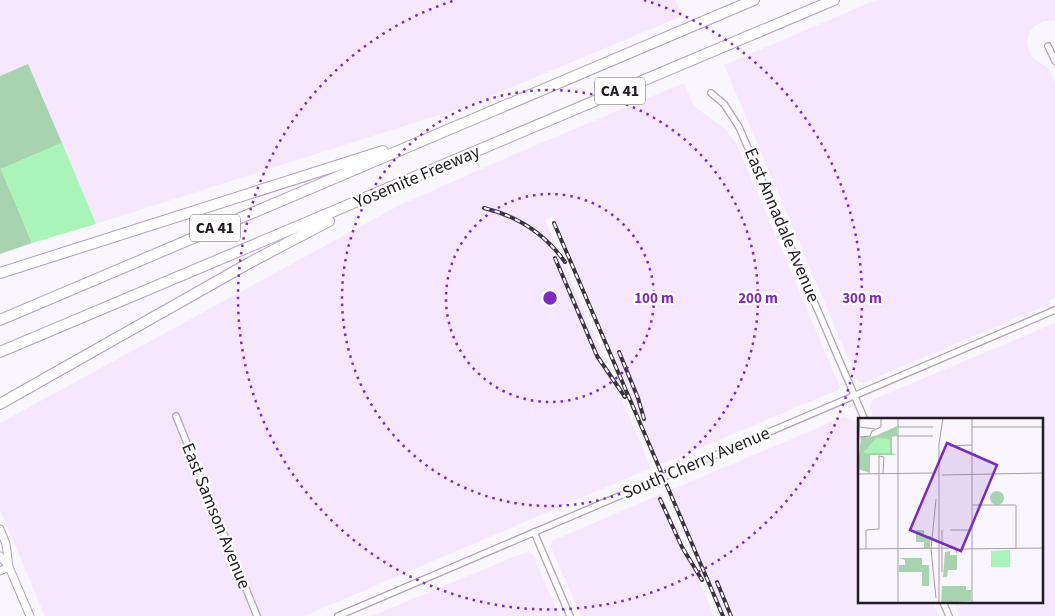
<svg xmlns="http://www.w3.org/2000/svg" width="1055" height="616" font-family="'Source Sans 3',sans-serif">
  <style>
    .built { fill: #f6e7fe }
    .green { fill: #a7d4af }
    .water { fill: #a9f4b8 }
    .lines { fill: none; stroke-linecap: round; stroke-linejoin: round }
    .minor-casing { stroke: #b3a0bd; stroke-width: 8 }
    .tertiary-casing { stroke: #b3a0bd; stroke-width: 9 }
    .motorway-casing { stroke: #b3a0bd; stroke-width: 12 }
    .minor { stroke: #fff; stroke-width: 5.5 }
    .tertiary { stroke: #fff; stroke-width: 7 }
    .motorway { stroke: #fff; stroke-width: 10 }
    .rail-casing { stroke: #3b343e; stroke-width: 4 }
    .rail { stroke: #fff; stroke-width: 2; stroke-dasharray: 5.5; stroke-linecap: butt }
    .ring { fill: none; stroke: #7b2cbf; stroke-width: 2.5; stroke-dasharray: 2.5 5 }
    .labels { text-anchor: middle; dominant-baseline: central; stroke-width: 4.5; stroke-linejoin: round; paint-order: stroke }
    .shield { fill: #fff; stroke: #645f66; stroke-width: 1 }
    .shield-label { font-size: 16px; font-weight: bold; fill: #221a25 }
    .street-label { font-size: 18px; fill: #221a25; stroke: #fff }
    .inset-road { fill: none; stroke: #a49ea7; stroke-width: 1 }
    .view { fill: #7b2cbf; fill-opacity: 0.15; stroke: #7b2cbf; stroke-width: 2.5 }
    .inset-edge { fill: none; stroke: #221a25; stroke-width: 2.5 }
    .centre { fill: #7b2cbf; stroke: #fff; stroke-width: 2.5 }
    .ring-label { font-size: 15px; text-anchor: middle; font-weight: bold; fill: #7b2cbf; stroke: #fff; stroke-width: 4.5; stroke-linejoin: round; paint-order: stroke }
  </style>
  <rect width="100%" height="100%" fill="#faf6fd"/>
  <!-- built -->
  <g class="built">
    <path d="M0,0H675L682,16L467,106L96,224L28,65L0,76Z"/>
    <path d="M876,0H1055V21H1044L1036,25L1030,31L1027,43L1031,56L1049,69L1055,82V298L1048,301L1050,304L863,383L858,381L724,65Z"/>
    <path d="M684,83L694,106L726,130L736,143L840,387L838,390L661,464L554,216L545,220L651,468L304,616H45L0,510V423L398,206L515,154Z"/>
    <path d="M1055,323V616H960L954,602H1041V420H874L870,409L872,400Z"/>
    <path d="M843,417L855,421L859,430V602H933L939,616H726L671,490Z"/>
    <path d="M661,494L714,616H581L551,547L552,541Z"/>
    <path d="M528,551L533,555L559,616H372Z"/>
  </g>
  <!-- green -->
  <path class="green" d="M28,64L62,143L1,169L32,243L0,254V76Z"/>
  <!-- water -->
  <path class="water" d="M62,143L96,224L32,243L1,169Z"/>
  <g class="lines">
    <defs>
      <g id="minor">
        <path d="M1048,46L1055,61"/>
        <path d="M711,93L724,104L739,127L865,420"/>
        <path d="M176,416L257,616"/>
        <path d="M534,532L570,616"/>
        <path d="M943,602L949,616"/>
        <path d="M338,616L1055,310"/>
      </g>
      <g id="tertiary">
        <path d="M0,529L6,544L9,567L0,571"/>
        <path d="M0,556L9,567L30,616"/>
      </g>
      <g id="motorway">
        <path d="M0,273L383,151"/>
        <path d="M0,320L754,0"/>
        <path d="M0,352L834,0"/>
        <path d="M0,404L251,262L329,221"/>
      </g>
    </defs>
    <!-- minor casing -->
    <use href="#minor" class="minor-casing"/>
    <!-- tertiary casing -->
    <use href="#tertiary" class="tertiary-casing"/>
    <!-- motorway casing -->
    <use href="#motorway" class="motorway-casing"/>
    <!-- minor -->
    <use href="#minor" class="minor"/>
    <!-- tertiary -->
    <use href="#tertiary" class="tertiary"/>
    <!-- motorway -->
    <use href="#motorway" class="motorway"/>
    <defs>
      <g id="rail">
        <path d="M484,208C517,216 545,234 565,262"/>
        <path d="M554,223L723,616"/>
        <path d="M555,258L597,356L625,397"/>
        <path d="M619,352L638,398L644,419"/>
        <path d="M660,499L682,547L702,580"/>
        <path d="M717,582L731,616"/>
      </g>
    </defs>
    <!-- rail casing -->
    <use href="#rail" class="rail-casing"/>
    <!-- rail -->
    <use href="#rail" class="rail"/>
  </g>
  <!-- distance rings -->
  <g class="ring">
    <circle cx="550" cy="298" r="104"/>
    <circle cx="550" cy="298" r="208"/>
    <path d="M644 0A312 312 0 1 1 456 0"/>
  </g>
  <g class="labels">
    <!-- shield labels -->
    <g class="shield">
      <rect x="595" y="77.5" width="50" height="27" rx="4"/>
      <rect x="190" y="214.5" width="50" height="27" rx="4"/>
    </g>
    <g class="shield-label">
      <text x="620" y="91">CA 41</text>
      <text x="215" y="228">CA 41</text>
    </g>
    <!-- street labels -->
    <g class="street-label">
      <text transform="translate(417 177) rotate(-23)">Yosemite Freeway</text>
      <text transform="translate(782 225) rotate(67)">East Annadale Avenue</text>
      <text transform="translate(696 463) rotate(-23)">South Cherry Avenue</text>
      <text transform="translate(216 516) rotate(68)">East Samson Avenue</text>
    </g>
  </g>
  <!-- overview -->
  <g transform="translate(858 418)">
    <rect width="185" height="185" fill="#faf6fd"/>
    <path d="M39,8V18L34,19V35L39,37H12V55L0,51L3,19L17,18ZM132 80a7 7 0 1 1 14 0a7 7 0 1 1-14 0ZM58,112H66V118H73L72,130H66V124H58ZM92,133V137H99V152H90L89,159H85L87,134ZM41,140H64V147H71V168H64V154H41V147H47V142ZM84,168H108V172H113V183L83,185Z" fill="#a7d4af"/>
    <path d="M18,20L32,21V35H5ZM152,132V149H133V133Z" fill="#a9f4b8"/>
    <path class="inset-road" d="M2,9L17,11M39,9H75M114,9H185M39,18H75M2,19L12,18L14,13L23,9V0M92,28L114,27M0,30L2,0M0,56L75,55M84,57L185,55M78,81L73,131L78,180M114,87H158V131M84,112V154M92,112H114M0,131L97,130L99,135M8,131V112L21,111V38L26,39L25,56M40,131V185M40,131V0M104,131L185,130M81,185V26L85,0M114,185V0"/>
    <path class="view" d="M89,25L139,47L103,133L52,112Z"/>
    <rect width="185" height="185" class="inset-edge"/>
  </g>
  <circle cx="550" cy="298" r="8" class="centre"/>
  <g class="ring-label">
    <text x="654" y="303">100 m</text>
    <text x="758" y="303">200 m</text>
    <text x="862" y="303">300 m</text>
  </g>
</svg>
